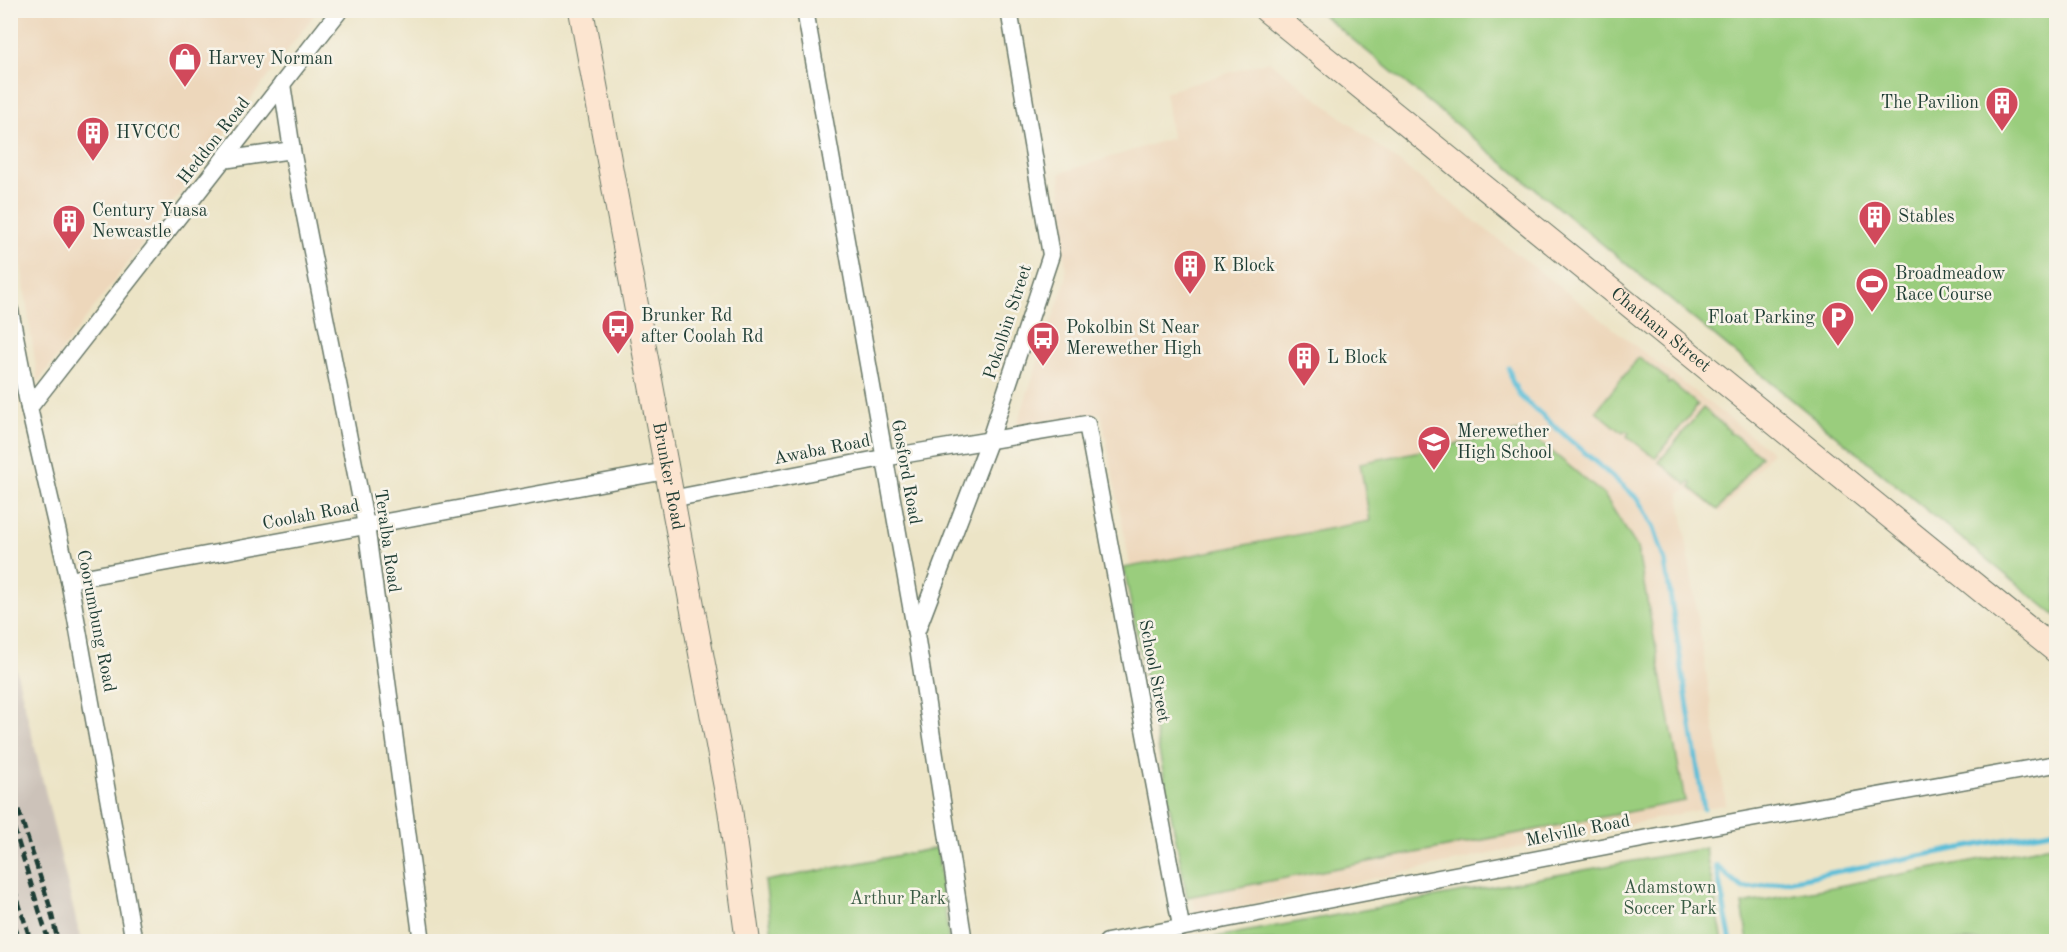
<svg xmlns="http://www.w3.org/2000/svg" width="2067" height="952" font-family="'Old Standard TT',serif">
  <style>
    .built { fill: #edd7bb }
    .industrial { fill: #ccc2b9 }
    .green { fill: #9acd7d; stroke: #5c8558; stroke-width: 1.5 }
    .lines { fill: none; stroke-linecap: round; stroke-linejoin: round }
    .stream { stroke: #5abed8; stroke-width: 5 }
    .street-casing { stroke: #677767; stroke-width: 19 }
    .secondary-casing { stroke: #677767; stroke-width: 26 }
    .street { stroke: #fff; stroke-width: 16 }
    .secondary { stroke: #fce5d0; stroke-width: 24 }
    .rail { stroke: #1f3d34; stroke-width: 4.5; stroke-dasharray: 9 4.5; stroke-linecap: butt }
    .labels { text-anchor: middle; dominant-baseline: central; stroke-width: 5; stroke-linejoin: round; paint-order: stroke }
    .poi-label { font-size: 18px; fill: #1f3d34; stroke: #f7f3e8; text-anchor: start }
    .street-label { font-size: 18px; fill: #1f3d34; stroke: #f7f3e8 }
    .park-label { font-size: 18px; fill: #385a43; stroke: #f7f3e8 }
  </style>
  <rect width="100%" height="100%" fill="#f7f3e8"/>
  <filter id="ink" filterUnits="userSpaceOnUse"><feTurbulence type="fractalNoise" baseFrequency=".0167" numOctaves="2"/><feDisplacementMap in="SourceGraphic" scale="12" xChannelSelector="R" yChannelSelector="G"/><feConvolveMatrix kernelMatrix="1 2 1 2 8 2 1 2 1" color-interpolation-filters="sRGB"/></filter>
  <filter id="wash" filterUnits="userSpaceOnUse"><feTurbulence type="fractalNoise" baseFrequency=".008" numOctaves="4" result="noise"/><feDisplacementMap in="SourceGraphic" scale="24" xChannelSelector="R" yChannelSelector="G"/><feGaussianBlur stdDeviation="1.35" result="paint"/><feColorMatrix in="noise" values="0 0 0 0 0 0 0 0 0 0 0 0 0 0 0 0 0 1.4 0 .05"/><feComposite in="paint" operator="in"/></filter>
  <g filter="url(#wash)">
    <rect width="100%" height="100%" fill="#ece4c6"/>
    <!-- built -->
    <g class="built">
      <path d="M14,10L317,11L38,382L10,189V15Z"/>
      <path d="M1269,61L1772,452L1721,513L1688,490L1679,493L1726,804L1197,916L1101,413L1017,424L1066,279L1060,173L1172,138L1165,92Z"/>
    </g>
    <!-- industrial -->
    <path class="industrial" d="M11,647L12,652L81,941H11Z"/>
    <!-- green -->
    <g class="green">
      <path d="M1318,11H2056V616Z"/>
      <path d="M1639,357L1667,379L1668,384L1671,382L1698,405L1655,458L1627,436L1629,433L1626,431L1623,433L1596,411Z"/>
      <path d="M1703,408L1730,431L1729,433L1733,434L1761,456L1718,510L1690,487L1692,484L1689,482L1687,485L1659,462Z"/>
      <path d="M1526,430L1604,495L1637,547L1685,801L1187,897L1124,568L1370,521L1360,463Z"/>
      <path d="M2056,845V941H1748L1742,904Z"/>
      <path d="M937,848L949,941H773L765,881Z"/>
      <path d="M1705,848L1723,941H1194Z"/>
    </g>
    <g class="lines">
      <!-- stream -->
      <g class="stream">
        <path d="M1509,368L1512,381L1520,396L1639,500L1654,528L1665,562L1704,809"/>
        <path d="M1716,866L1742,888L1756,887L2056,830"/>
        <path d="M1716,866L1731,942"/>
      </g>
    </g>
  </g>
  <g filter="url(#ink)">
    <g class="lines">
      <defs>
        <g id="street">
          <path d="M805,10L916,634L964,942"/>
          <path d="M282,84L292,150L366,525L422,942"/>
          <path d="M223,160L292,150"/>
          <path d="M10,310L29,408L69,580L134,942"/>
          <path d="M29,408L340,10"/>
          <path d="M671,499L883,458L1087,424L1181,926"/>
          <path d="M69,580L666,471"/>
          <path d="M916,633L990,439L1051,255L1009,10"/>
          <path d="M1107,942L1689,830L2056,764"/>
        </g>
        <g id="secondary">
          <path id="s1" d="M581,10L730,809L748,942"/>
          <path id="s2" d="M1266,10L2056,651"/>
        </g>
      </defs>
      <!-- street casing -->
      <use href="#street" class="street-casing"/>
      <!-- secondary casing -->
      <use href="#secondary" class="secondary-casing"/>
      <!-- street -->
      <use href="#street" class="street"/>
      <!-- secondary -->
      <use href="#secondary" class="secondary"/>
      <!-- rail -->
      <g class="rail">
        <path d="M10,784L50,907L58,942"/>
        <path d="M10,815L47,936"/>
        <path d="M10,875L31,942"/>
        <path d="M10,912L20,942"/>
      </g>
    </g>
  </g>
  <!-- icons -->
  <defs>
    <symbol id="shop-pin" viewBox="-11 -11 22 30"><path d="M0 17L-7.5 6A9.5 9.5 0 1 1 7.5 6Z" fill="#d1495b" stroke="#f7f3e8"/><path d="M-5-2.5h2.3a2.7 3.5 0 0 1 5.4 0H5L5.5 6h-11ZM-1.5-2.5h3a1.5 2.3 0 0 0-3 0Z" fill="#fff"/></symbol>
    <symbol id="building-pin" viewBox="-11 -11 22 30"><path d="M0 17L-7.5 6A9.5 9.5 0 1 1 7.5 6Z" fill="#d1495b" stroke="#f7f3e8"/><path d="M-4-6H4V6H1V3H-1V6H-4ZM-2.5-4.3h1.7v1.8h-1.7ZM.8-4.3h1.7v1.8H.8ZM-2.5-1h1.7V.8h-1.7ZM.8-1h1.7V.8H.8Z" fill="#fff"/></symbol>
    <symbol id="stadium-pin" viewBox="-11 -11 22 30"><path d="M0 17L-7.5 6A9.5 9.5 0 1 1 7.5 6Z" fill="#d1495b" stroke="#f7f3e8"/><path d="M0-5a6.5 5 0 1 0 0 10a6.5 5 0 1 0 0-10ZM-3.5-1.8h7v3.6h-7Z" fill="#fff"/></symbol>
    <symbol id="parking-pin" viewBox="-11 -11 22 30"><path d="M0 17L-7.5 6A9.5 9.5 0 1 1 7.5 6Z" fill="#d1495b" stroke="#f7f3e8"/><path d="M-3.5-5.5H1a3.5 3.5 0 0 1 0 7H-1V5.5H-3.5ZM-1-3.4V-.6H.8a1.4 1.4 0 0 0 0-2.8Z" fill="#fff"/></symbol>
    <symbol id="bus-pin" viewBox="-11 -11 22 30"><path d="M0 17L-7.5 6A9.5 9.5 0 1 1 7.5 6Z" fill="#d1495b" stroke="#f7f3e8"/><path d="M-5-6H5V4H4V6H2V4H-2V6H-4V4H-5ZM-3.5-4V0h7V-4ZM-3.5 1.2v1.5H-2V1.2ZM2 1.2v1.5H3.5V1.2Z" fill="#fff"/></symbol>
    <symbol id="school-pin" viewBox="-11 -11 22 30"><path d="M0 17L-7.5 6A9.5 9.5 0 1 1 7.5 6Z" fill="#d1495b" stroke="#f7f3e8"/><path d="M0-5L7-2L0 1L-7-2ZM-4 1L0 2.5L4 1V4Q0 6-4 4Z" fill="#fff"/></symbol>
  </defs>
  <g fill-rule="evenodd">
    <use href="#shop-pin" x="166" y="40" width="38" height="52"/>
    <use href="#building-pin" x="1983" y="84" width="38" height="52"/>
    <use href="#building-pin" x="74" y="114" width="38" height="52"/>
    <use href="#building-pin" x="1856" y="198" width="38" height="52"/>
    <use href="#building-pin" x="50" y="202" width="38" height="52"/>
    <use href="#building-pin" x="1171" y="247" width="38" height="52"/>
    <use href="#stadium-pin" x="1853" y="265" width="38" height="52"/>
    <use href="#parking-pin" x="1819" y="299" width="38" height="52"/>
    <use href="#bus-pin" x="599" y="307" width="38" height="52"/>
    <use href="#bus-pin" x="1024" y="319" width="38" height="52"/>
    <use href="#building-pin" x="1285" y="339" width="38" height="52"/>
    <use href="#school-pin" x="1415" y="423" width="38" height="52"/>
  </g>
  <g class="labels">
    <!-- poi labels -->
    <g class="poi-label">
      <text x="208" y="59">Harvey Norman</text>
      <text x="1979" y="103" text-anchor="end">The Pavilion</text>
      <text x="116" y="133">HVCCC</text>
      <text x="92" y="211">Century Yuasa<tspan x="92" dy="21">Newcastle</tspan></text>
      <text x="1898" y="217">Stables</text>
      <text x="1213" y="266">K Block</text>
      <text x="1895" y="274">Broadmeadow<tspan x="1895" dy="21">Race Course</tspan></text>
      <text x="641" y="316">Brunker Rd<tspan x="641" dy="21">after Coolah Rd</tspan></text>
      <text x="1815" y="318" text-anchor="end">Float Parking</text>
      <text x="1066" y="328">Pokolbin St Near<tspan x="1066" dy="21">Merewether High</tspan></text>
      <text x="1327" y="358">L Block</text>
      <text x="1457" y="432">Merewether<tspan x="1457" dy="21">High School</tspan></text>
    </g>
    <!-- street labels -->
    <g class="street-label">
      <text transform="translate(214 141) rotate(-52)">Heddon Road</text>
      <text transform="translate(1008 322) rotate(-72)">Pokolbin Street</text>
      <text stroke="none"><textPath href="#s2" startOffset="508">Chatham Street</textPath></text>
      <text transform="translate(822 450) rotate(-11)">Awaba Road</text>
      <text transform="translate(906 472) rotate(80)">Gosford Road</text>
      <text stroke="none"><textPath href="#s1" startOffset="474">Brunker Road</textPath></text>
      <text transform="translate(311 515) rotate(-11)">Coolah Road</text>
      <text transform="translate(387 541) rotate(82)">Teralba Road</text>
      <text transform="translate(96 621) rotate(79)">Coorumbung Road</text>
      <text transform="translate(1154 671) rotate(79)">School Street</text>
      <text transform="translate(1578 831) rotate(-11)">Melville Road</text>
    </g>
    <!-- park labels -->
    <g class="park-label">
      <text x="1670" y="888">Adamstown<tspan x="1670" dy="21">Soccer Park</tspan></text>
      <text x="898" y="899">Arthur Park</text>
    </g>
  </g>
  <!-- margin -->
  <rect width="2067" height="952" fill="none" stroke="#f7f3e8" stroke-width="36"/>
</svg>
